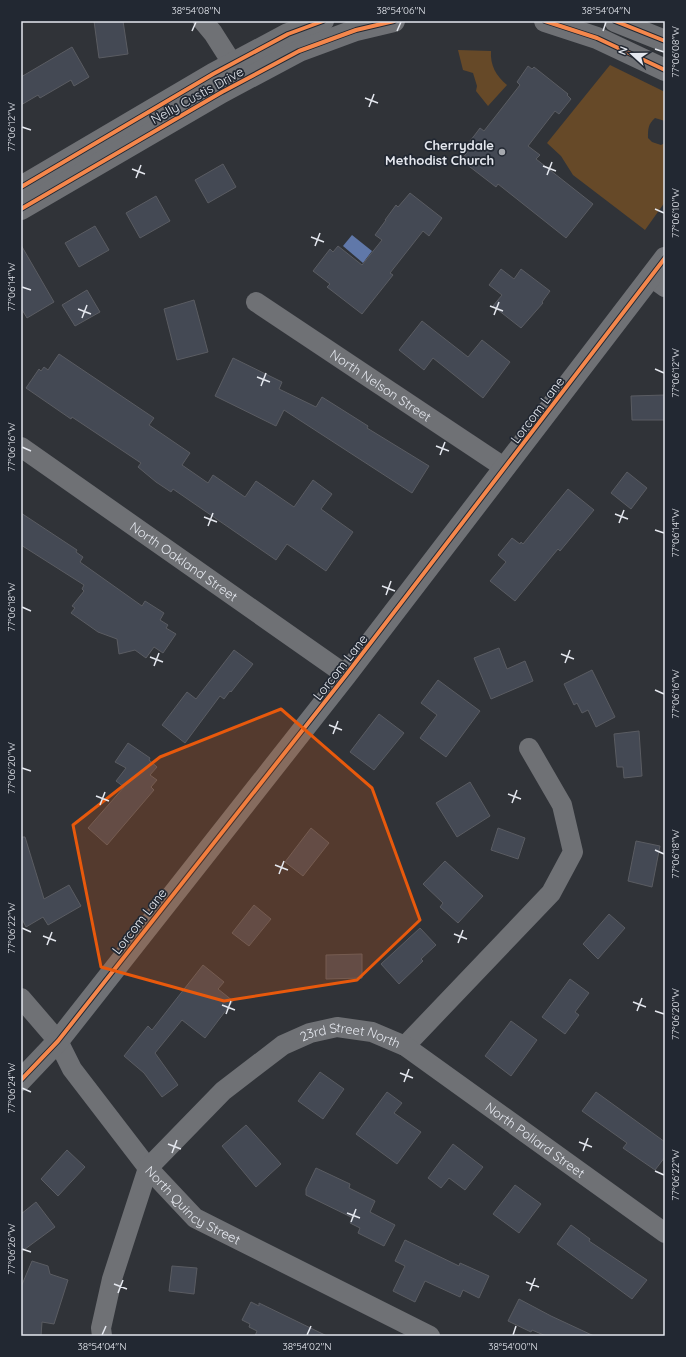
<svg xmlns="http://www.w3.org/2000/svg" width="686" height="1357" font-family="Quicksand,sans-serif">
  <style>
    .green { fill: #664928 }
    .water { fill: #6078a9 }
    .building { fill: #444954; stroke: #5a5c62 }
    .lines { fill: none; stroke-linecap: round; stroke-linejoin: round }
    .minor { stroke: #6f7175; stroke-width: 20 }
    .tertiary { stroke: #6f7175; stroke-width: 22 }
    .cycleway-casing { stroke: #222832; stroke-width: 6 }
    .cycleway { stroke: #f5874c; stroke-width: 4 }
    .marked { fill: #e8590c; fill-opacity: 0.2; stroke: #e8590c; stroke-width: 3; stroke-linejoin: round }
    .ticks { fill: none; stroke: #e5e8ef; stroke-width: 1.5 }
    .poi-dot { fill: #a6a9af; stroke: #222832; stroke-width: 1.5 }
    .labels { text-anchor: middle; dominant-baseline: central; stroke-width: 3.5; stroke-linejoin: round; paint-order: stroke }
    .street-label { font-size: 13px; fill: #e5e8ef; stroke: #222832 }
    .poi-label { font-size: 13px; font-weight: bold; fill: #e5e8ef; stroke: #222832; text-anchor: end }
    .neatline { fill: none; stroke: #e5e8ef; stroke-width: 1.5 }
    .ticks-label { font-size: 10px; text-anchor: middle; fill: #e5e8ef }
  </style>
  <rect width="100%" height="100%" fill="#303338"/>
  <!-- green -->
  <g class="green">
    <path d="M458,50L491,51C490,65 496,76 507,85L488,106L476,91L477,86L473,73L463,70Z"/>
    <path d="M610,65L665,92V121L655,118C648,124 648,129 648,138L652,142L661,145L665,143V202L645,230L573,175L561,156L547,143Z"/>
  </g>
  <!-- water -->
  <path class="water" d="M352,235L372,251L363,263L343,246Z"/>
  <!-- building -->
  <g class="building">
    <path d="M94,21H123L128,54L99,58Z"/>
    <path d="M72,47L89,77L74,86L71,80L40,98L38,95L21,105V77Z"/>
    <path d="M528,66L532,69L534,67L568,94L567,95L571,99L559,114L555,111L528,146L540,155L536,159L593,204L566,238L498,184L496,187L461,160L470,149L466,146L474,136L480,128L484,131L520,85L517,82Z"/>
    <path d="M223,164L236,187L208,203L195,180Z"/>
    <path d="M410,193L442,218L429,236L423,231L390,273L393,275L362,314L327,287L330,284L313,271L330,249L333,252L338,246L362,265L382,240L375,235L386,220H385L396,205L398,207Z"/>
    <path d="M156,196L170,221L140,238L126,213Z"/>
    <path d="M95,226L109,250L79,267L65,243Z"/>
    <path d="M21,245L54,302L27,318L21,308Z"/>
    <path d="M501,269L514,279L521,269L550,291L542,302L543,303L521,328L493,306L502,295L489,285Z"/>
    <path d="M87,290L100,312L75,326L62,305Z"/>
    <path d="M194,300L208,352L177,360L164,309Z"/>
    <path d="M422,321L468,357L482,340L510,362L483,398L433,358L424,370L399,350Z"/>
    <path d="M59,354L154,418L149,425L190,453L182,465L208,483L213,475L245,497L256,481L294,507L313,480L332,494L321,509L353,532L326,571L287,544L276,560L173,489L171,492L156,482L138,467L141,463L72,417L71,419L26,388L39,369L41,371L44,367L48,370Z"/>
    <path d="M233,358L282,382L279,389L316,407L322,397L368,426L367,428L429,466L412,493L284,410L276,426L215,396Z"/>
    <path d="M665,395V420H632L631,396Z"/>
    <path d="M627,472L647,488L631,509L611,493Z"/>
    <path d="M568,489L594,510L560,551L558,549L515,601L490,581L506,562L498,555L512,538L520,544L521,542L523,544Z"/>
    <path d="M21,513L77,550L76,552L83,557L80,562L142,606L145,601L164,613L160,620L168,625L166,628L176,634L163,653L154,647L146,658L135,650L119,654L117,639L98,632L71,613L75,608L72,606L84,591L82,589L84,585L21,545Z"/>
    <path d="M499,648L507,669L525,661L533,681L491,699L474,658Z"/>
    <path d="M234,650L253,664L231,692L230,691L224,699L220,696L185,743L162,725L187,692L196,699Z"/>
    <path d="M592,670L615,717L596,727L588,710L582,713L577,703L574,705L564,684Z"/>
    <path d="M438,680L480,711L446,757L420,738L437,715L421,703Z"/>
    <path d="M379,714L404,733L374,770L350,752Z"/>
    <path d="M639,731L642,776L624,778L623,767H617L614,734Z"/>
    <path d="M128,743L150,758L149,760L157,767L150,775L157,780L151,787L154,790L107,845L88,828L124,787L116,781L126,768L115,762Z"/>
    <path d="M470,782L490,816L457,837L436,803Z"/>
    <path d="M311,828L329,843L303,876L285,862Z"/>
    <path d="M498,828L525,838L518,859L491,850Z"/>
    <path d="M21,837H25L44,899L69,885L81,906L48,925L43,917L26,927L21,917Z"/>
    <path d="M636,841L660,846L652,887L628,881Z"/>
    <path d="M445,861L483,896L458,923L440,907L443,903L423,884Z"/>
    <path d="M254,905L271,919L249,946L232,933Z"/>
    <path d="M609,914L625,928L598,959L583,944Z"/>
    <path d="M420,928L436,945L421,959L423,961L399,984L381,964Z"/>
    <path d="M362,954V978L326,979V955Z"/>
    <path d="M203,965L224,982L218,989L233,1001L205,1038L182,1020L155,1053L178,1085L162,1097L144,1073L124,1056L148,1026L152,1030Z"/>
    <path d="M570,979L589,993L575,1012L579,1015L565,1034L542,1017Z"/>
    <path d="M511,1021L537,1040L511,1076L485,1056Z"/>
    <path d="M320,1072L344,1089L323,1119L298,1101Z"/>
    <path d="M387,1092L402,1103L394,1113L421,1132L397,1164L356,1134Z"/>
    <path d="M596,1092L665,1142V1157L655,1170L623,1148L627,1143L582,1111Z"/>
    <path d="M246,1125L281,1164L256,1187L222,1146Z"/>
    <path d="M453,1144L483,1167L465,1190L449,1178L441,1188L428,1178Z"/>
    <path d="M67,1150L85,1167L58,1196L41,1179Z"/>
    <path d="M316,1168L350,1184L349,1188L375,1201L370,1212L395,1225L384,1246L358,1233L360,1228L350,1223L353,1218L306,1195V1189Z"/>
    <path d="M515,1185L541,1204L519,1233L493,1214Z"/>
    <path d="M36,1202L55,1227L21,1252V1214Z"/>
    <path d="M571,1225L590,1239L589,1241L598,1247L647,1280L632,1299L557,1244Z"/>
    <path d="M405,1240L459,1266L460,1263L489,1276L479,1298L463,1290L460,1297L425,1281L415,1302L393,1291L405,1266L395,1261Z"/>
    <path d="M32,1261L48,1266L50,1274L68,1280L54,1324L42,1322L41,1336H21V1287Z"/>
    <path d="M172,1266L197,1268L194,1294L169,1291Z"/>
    <path d="M519,1299L551,1316L594,1336H546L532,1330L531,1332L508,1321Z"/>
    <path d="M251,1302L259,1306V1303L327,1336H255L257,1331L249,1327L250,1324L242,1320Z"/>
  </g>
  <g class="lines">
    <!-- minor -->
    <g class="minor">
      <path d="M203,21L213,33L241,77"/>
      <path d="M651,277L665,287"/>
      <path id="s1" d="M256,302L505,468"/>
      <path id="s2" d="M21,447L346,675"/>
      <path id="s3" d="M21,998L58,1041L72,1069L148,1168L195,1218L430,1336"/>
      <path d="M405,1046L551,893L573,852L562,805L529,748"/>
      <path id="s4" d="M102,1336L101,1328L112,1279L148,1168L223,1091L283,1045L310,1033L337,1027L372,1032L405,1046L665,1233"/>
    </g>
    <!-- tertiary -->
    <g class="tertiary">
      <path d="M545,21L597,38L665,70"/>
      <path d="M615,21L665,41"/>
      <path d="M21,187L213,74L288,34L323,21"/>
      <path d="M21,209L222,92L299,51L356,30L394,21"/>
      <path d="M21,1080L58,1041L346,675L665,258"/>
    </g>
    <defs>
      <g id="cycleway">
        <path d="M545,21L597,38L665,70"/>
        <path d="M615,21L665,41"/>
        <path d="M21,187L213,74L288,34L323,21"/>
        <path d="M21,209L222,92L299,51L356,30L394,21"/>
        <path d="M21,1080L58,1041L346,675L665,258"/>
      </g>
    </defs>
    <!-- cycleway casing -->
    <use href="#cycleway" class="cycleway-casing"/>
    <!-- cycleway -->
    <use href="#cycleway" class="cycleway"/>
  </g>
  <!-- marked area -->
  <path class="marked" d="M281,709L372,788L420,920L357,980L224,1001L101,967L73,825L160,757Z"/>
  <!-- ticks -->
  <path class="ticks" d="M192,31L196,22M397,31L401,22M603,31L606,22M655,49L664,52M365,98L378,103M369,107L374,94M22,127L31,130M543,166L556,171M132,169L145,174M547,175L552,162M136,178L141,165M655,209L664,213M311,237L324,242M315,246L320,233M22,287L31,290M490,306L503,311M78,309L91,314M494,315L499,302M82,318L87,305M655,369L664,373M257,377L270,382M261,386L266,373M436,446L449,451M22,447L31,451M440,455L445,442M615,514L628,519M204,517L217,522M619,523L624,510M208,526L213,513M655,530L664,533M382,586L395,591M386,595L391,581M22,607L31,611M561,654L574,659M150,657L163,662M565,663L570,650M154,666L159,653M655,690L664,694M329,725L342,730M333,734L338,721M22,768L31,771M508,794L521,799M96,796L109,801M512,803L517,790M100,805L105,792M655,850L664,854M275,865L288,870M279,874L284,861M22,928L31,932M454,934L467,939M43,936L56,941M458,943L463,930M47,945L52,932M633,1002L646,1007M222,1005L235,1010M637,1011L642,998M655,1011L664,1014M226,1014L231,1001M400,1073L413,1078M404,1082L409,1069M22,1088L31,1092M579,1142L592,1147M168,1144L181,1149M583,1151L588,1138M172,1153L177,1140M655,1171L664,1175M347,1213L360,1218M351,1222L356,1209M22,1249L31,1252M526,1282L539,1287M114,1284L127,1289M530,1291L535,1278M118,1293L123,1280M102,1335L106,1326M307,1335L311,1326M513,1335L516,1326"/>
  <!-- markers -->
  <circle class="poi-dot" cx="502" cy="152" r="4"/>
  <g class="labels">
    <!-- street labels -->
    <g class="street-label">
      <text transform="translate(197 95) rotate(-29)">Nelly Custis Drive</text>
      <text stroke="none"><textPath href="#s1" startOffset="150">North Nelson Street</textPath></text>
      <text transform="translate(537 410) rotate(-53)">Lorcom Lane</text>
      <text stroke="none"><textPath href="#s2" startOffset="199">North Oakland Street</textPath></text>
      <text transform="translate(340 667) rotate(-52)">Lorcom Lane</text>
      <text transform="translate(139 921) rotate(-52)">Lorcom Lane</text>
      <text stroke="none"><textPath href="#s4" startOffset="429">23rd Street North</textPath></text>
      <text stroke="none"><textPath href="#s4" startOffset="647">North Pollard Street</textPath></text>
      <text stroke="none"><textPath href="#s3" startOffset="272">North Quincy Street</textPath></text>
    </g>
    <!-- poi labels -->
    <g class="poi-label">
      <text x="494" y="145">Cherrydale<tspan x="494" dy="15">Methodist Church</tspan></text>
    </g>
  </g>
  <!-- border -->
  <rect width="686" height="1357" fill="none" stroke="#222832" stroke-width="44"/>
  <!-- north arrow -->
  <g transform="translate(632 54) rotate(291)" stroke="#222832" stroke-width="3" paint-order="stroke">
  <path d="M0-3L7 15L0 10L-7 15Z" fill="#e5e8ef"/>
  <text y="-6" font-size="11" font-weight="bold" text-anchor="middle" fill="#e5e8ef">N</text>
  </g>
  <rect x="22" y="22" width="642" height="1313" class="neatline"/>
  <g class="ticks-label">
    <text x="196" y="14">38°54'08"N</text>
    <text x="401" y="14">38°54'06"N</text>
    <text x="606" y="14">38°54'04"N</text>
    <text transform="translate(675 52) rotate(-90)" y="4">77°06'08"W</text>
    <text transform="translate(11 127) rotate(-90)" y="4">77°06'12"W</text>
    <text transform="translate(675 213) rotate(-90)" y="4">77°06'10"W</text>
    <text transform="translate(11 287) rotate(-90)" y="4">77°06'14"W</text>
    <text transform="translate(675 373) rotate(-90)" y="4">77°06'12"W</text>
    <text transform="translate(11 447) rotate(-90)" y="4">77°06'16"W</text>
    <text transform="translate(675 533) rotate(-90)" y="4">77°06'14"W</text>
    <text transform="translate(11 607) rotate(-90)" y="4">77°06'18"W</text>
    <text transform="translate(675 694) rotate(-90)" y="4">77°06'16"W</text>
    <text transform="translate(11 768) rotate(-90)" y="4">77°06'20"W</text>
    <text transform="translate(675 854) rotate(-90)" y="4">77°06'18"W</text>
    <text transform="translate(11 928) rotate(-90)" y="4">77°06'22"W</text>
    <text transform="translate(675 1014) rotate(-90)" y="4">77°06'20"W</text>
    <text transform="translate(11 1088) rotate(-90)" y="4">77°06'24"W</text>
    <text transform="translate(675 1175) rotate(-90)" y="4">77°06'22"W</text>
    <text transform="translate(11 1249) rotate(-90)" y="4">77°06'26"W</text>
    <text x="102" y="1350">38°54'04"N</text>
    <text x="307" y="1350">38°54'02"N</text>
    <text x="513" y="1350">38°54'00"N</text>
  </g>
</svg>
